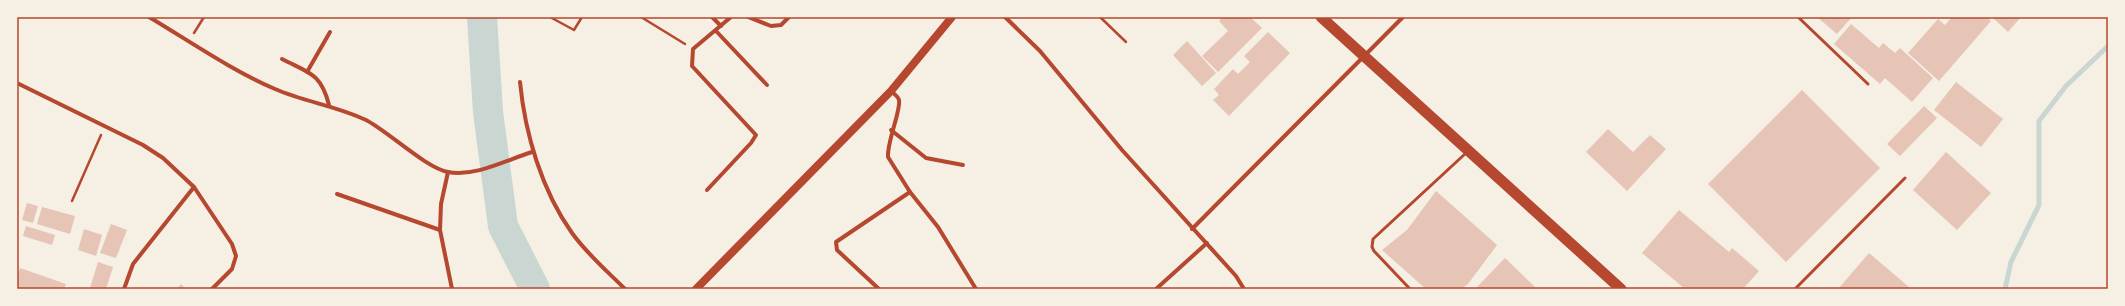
<svg xmlns="http://www.w3.org/2000/svg" width="2125" height="306" font-family="'Fira Sans',sans-serif">
  <style>
    .lines { fill: none; stroke-linecap: round; stroke-linejoin: round }
    .stream { stroke: #c9d6d2; stroke-width: 5 }
    .river { stroke: #c9d6d2; stroke-width: 30 }
    .building { fill: #e6c5b7 }
    .path { stroke: #b5482f; stroke-width: 2.5 }
    .service { stroke: #b5482f; stroke-width: 3 }
    .minor { stroke: #b5482f; stroke-width: 4 }
    .secondary { stroke: #b5482f; stroke-width: 8 }
    .trunk { stroke: #b5482f; stroke-width: 11 }
    .neatline { fill: none; stroke: #b5482f; stroke-width: 1.5 }
  </style>
  <rect width="100%" height="100%" fill="#f6efe4"/>
  <g class="lines">
    <!-- stream -->
    <path class="stream" d="M2005,289L2011,262L2039,205V121L2066,86L2108,46"/>
    <!-- river -->
    <path class="river" d="M482,17L488,112L503,226L535,289"/>
  </g>
  <!-- building -->
  <g class="building">
    <path d="M1223,17H1250L1262,28L1218,72L1202,56L1228,31L1219,21Z"/>
    <path d="M1817,17H1852L1837,34Z"/>
    <path d="M1952,17H1987L1991,21L1939,81L1908,53L1938,19L1945,25Z"/>
    <path d="M1992,17H2021L2008,32Z"/>
    <path d="M1851,24L1879,48L1883,43L1895,53L1900,48L1933,78L1912,102L1885,78L1880,84L1834,44Z"/>
    <path d="M1268,32L1290,53L1229,116L1213,100L1219,95L1214,89L1233,69L1238,74L1250,62L1244,56Z"/>
    <path d="M1187,41L1216,73L1202,86L1173,55Z"/>
    <path d="M1956,82L2003,119L1981,147L1934,110Z"/>
    <path d="M1802,90L1880,168L1786,262L1708,184Z"/>
    <path d="M1924,106L1937,118L1900,156L1887,144Z"/>
    <path d="M1608,129L1633,152L1650,135L1666,149L1627,191L1586,152Z"/>
    <path d="M1946,152L1991,193L1957,230L1913,190Z"/>
    <path d="M1436,191L1497,245L1468,284L1461,289H1426L1382,250L1407,230Z"/>
    <path d="M27,203L38,206L33,223L22,220Z"/>
    <path d="M42,207L75,216L70,234L37,224Z"/>
    <path d="M1679,210L1729,252L1732,248L1759,271L1743,289H1685L1642,253Z"/>
    <path d="M111,224L127,230L116,258L100,253Z"/>
    <path d="M26,226L55,235L52,245L23,236Z"/>
    <path d="M84,229L102,235L96,256L78,250Z"/>
    <path d="M1869,253L1909,287L1907,289H1838Z"/>
    <path d="M1505,258L1536,288L1535,289L1476,288Z"/>
    <path d="M98,262L113,267L106,289L90,288Z"/>
    <path d="M20,268L66,284L64,289H17V276Z"/>
    <path d="M181,284L186,289H177Z"/>
  </g>
  <g class="lines">
    <!-- path -->
    <g class="path">
      <path d="M550,17L574,30L582,17"/>
      <path d="M641,17L685,44"/>
      <path d="M1100,17L1126,42"/>
      <path d="M194,33L204,17"/>
      <path d="M72,201L101,135"/>
    </g>
    <!-- service -->
    <g class="service">
      <path d="M1798,17L1868,84"/>
      <path d="M1410,289L1374,251L1372,247L1373,239L1466,153"/>
      <path d="M1795,289L1905,178"/>
    </g>
    <!-- minor -->
    <g class="minor">
      <path d="M149,17C191,42 231,70 275,89C305,102 337,106 366,120C389,132 426,168 448,172C476,177 506,160 532,152"/>
      <path d="M712,17L721,26"/>
      <path d="M748,17L771,26L781,25L789,17"/>
      <path d="M1005,17L1040,51L1122,150L1236,276L1244,289"/>
      <path d="M716,31L767,85"/>
      <path d="M282,59C309,73 321,73 329,105"/>
      <path d="M307,72L330,32"/>
      <path d="M520,82C525,134 542,191 572,233C587,254 607,271 625,289"/>
      <path d="M17,83L143,145L163,158L194,187L232,244L236,256L232,269L212,289"/>
      <path d="M891,91C894,94 898,96 899,100C901,111 887,141 888,157L910,192"/>
      <path d="M891,130L926,158L963,165"/>
      <path d="M448,172L441,204L440,230L452,289"/>
      <path d="M707,190L751,143L756,135L692,66L693,49L731,17"/>
      <path d="M337,194L440,230"/>
      <path d="M1192,229L1403,17"/>
      <path d="M124,289L133,264L194,187"/>
      <path d="M879,289L837,250L836,242L910,192L938,227L976,289"/>
      <path d="M1156,289L1207,243"/>
    </g>
    <!-- secondary -->
    <path class="secondary" d="M696,289L891,91L952,17"/>
    <!-- trunk -->
    <path class="trunk" d="M1321,17L1621,289"/>
  </g>
  <!-- border -->
  <rect width="2125" height="306" fill="none" stroke="#f6efe4" stroke-width="36"/>
  <rect x="18" y="18" width="2089" height="270" class="neatline"/>
</svg>
